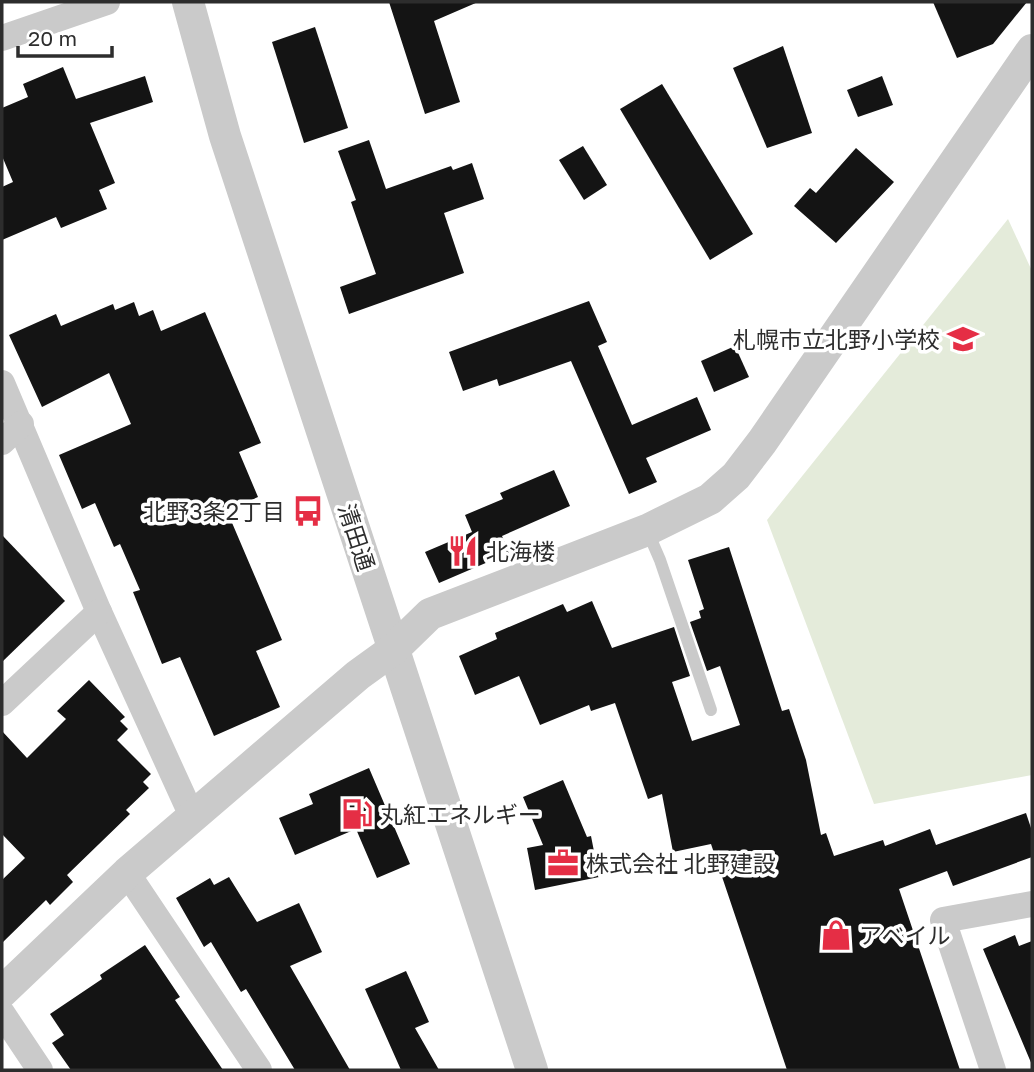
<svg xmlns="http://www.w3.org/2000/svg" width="1034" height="1072" font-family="'Golos Text','Noto Sans JP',sans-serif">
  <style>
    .green { fill: #e4ebda }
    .building { fill: #141414 }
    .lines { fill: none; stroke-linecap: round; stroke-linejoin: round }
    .service { stroke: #cacaca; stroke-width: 12 }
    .minor { stroke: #cacaca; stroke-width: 26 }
    .tertiary { stroke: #cacaca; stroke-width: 32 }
    .labels { text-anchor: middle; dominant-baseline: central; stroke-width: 7; stroke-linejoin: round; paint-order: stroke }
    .poi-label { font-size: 23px; fill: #2d2d2d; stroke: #fff; text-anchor: start }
    .street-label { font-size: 23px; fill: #2d2d2d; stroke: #fff }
  </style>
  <rect width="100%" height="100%" fill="#fff"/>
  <!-- green -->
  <path class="green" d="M1008,219L1032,271V775L874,804L767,520Z"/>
  <!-- building -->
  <g class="building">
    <path d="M389,2H478L434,21L460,102L425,114Z"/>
    <path d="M933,2H1027L993,44L957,58Z"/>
    <path d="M315,27L348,128L304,143L272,42Z"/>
    <path d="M783,46L812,133L767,148L733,68Z"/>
    <path d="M63,67L76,99L145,76L153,102L90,123L115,183L99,190L107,209L61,228L56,217L2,240V187L13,182L2,156V108L28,97L23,84Z"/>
    <path d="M882,76L893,105L858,117L847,90Z"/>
    <path d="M662,84L753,234L710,260L620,109Z"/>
    <path d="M369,140L386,189L451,166L453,170L472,163L484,199L444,213L464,273L349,314L340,287L376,274L351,202L356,200L338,151Z"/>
    <path d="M583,146L607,185L584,200L559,160Z"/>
    <path d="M856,148L894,182L836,243L794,206L810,188L816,193Z"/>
    <path d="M589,301L607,342L598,346L632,425L697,397L711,430L646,458L657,482L629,494L571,361L499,386L497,379L463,391L449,352Z"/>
    <path d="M134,302L139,316L153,310L161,331L205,312L261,443L239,452L258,497L227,511L282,640L256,651L280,707L214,736L180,657L162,664L133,592L140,590L120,544L114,547L95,503L82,509L59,455L131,424L109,373L42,407L9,335L56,314L61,326L113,304L115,310Z"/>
    <path d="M735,346L749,377L714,392L701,361Z"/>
    <path d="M554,470L570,506L502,536L509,553L439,583L425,552L472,532L465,515L503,499L500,493Z"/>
    <path d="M2,535L65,601L2,662Z"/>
    <path d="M729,547L782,711L789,709L806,760L821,835L826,833L834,856L883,840L885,846L930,829L936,845L1026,813L1032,831V857L953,886L947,871L899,889L960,1070H787L711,844L673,852L662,794L648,799L615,703L591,711L589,705L540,725L519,676L475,695L459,656L497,639L495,633L563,604L567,612L592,601L612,648L674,627L690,676L672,682L692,741L740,725L720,666L707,671L690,622L701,618L699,611L704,609L688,560Z"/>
    <path d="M89,680L125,717L120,721L128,729L117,740L151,774L143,782L149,788L126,810L130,814L67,875L73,882L50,905L46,900L2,943V880L25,858L2,834V731L27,758L66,719L57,711Z"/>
    <path d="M369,768L410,864L377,878L356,829L295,855L279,818L313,804L309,794Z"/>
    <path d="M563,780L587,837L591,836L599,877L535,890L527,848L543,845L523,797Z"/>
    <path d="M229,877L257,922L299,903L322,952L290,966L350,1070H295L246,989L241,992L211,942L204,947L176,898L210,878L214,885Z"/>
    <path d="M1015,935L1019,946L1032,941V1065L983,949Z"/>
    <path d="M145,945L180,997L175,1000L223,1070H71L52,1043L64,1035L50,1014L102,979L100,975Z"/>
    <path d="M406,971L429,1022L415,1028L439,1070H401L365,989Z"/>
  </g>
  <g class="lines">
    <!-- service -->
    <path class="service" d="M647,530L660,560L711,710"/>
    <!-- minor -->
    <g class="minor">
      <path d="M2,38L107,2"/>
      <path d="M2,383L99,612L192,816"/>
      <path d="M2,442L21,424"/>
      <path d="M2,703L99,612"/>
      <path d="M127,873L259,1070"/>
      <path d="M2,1013L40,1070"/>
      <path d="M993,1070L943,920L1032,904"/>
    </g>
    <!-- tertiary -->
    <g class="tertiary">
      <path d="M188,2L225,136L532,1070"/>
      <path d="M2,992L127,873L358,675L394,649L430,614L647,530L710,499L736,476L762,442L1032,50"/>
    </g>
  </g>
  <!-- icons -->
  <defs>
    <symbol id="school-bare" viewBox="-9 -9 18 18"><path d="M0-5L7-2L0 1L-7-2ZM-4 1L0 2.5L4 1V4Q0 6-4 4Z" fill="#e52e45" stroke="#fff" stroke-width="2.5" paint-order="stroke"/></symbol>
    <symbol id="bus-bare" viewBox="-9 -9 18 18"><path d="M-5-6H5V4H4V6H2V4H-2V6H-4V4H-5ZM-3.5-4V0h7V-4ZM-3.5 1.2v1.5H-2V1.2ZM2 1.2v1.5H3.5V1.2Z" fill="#e52e45" stroke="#fff" stroke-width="2.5" paint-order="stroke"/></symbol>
    <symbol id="restaurant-bare" viewBox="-9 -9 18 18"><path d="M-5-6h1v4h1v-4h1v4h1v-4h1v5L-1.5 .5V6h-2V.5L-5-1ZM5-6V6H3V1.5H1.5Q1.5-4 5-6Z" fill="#e52e45" stroke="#fff" stroke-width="2.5" paint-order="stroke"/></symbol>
    <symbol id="fuel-bare" viewBox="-9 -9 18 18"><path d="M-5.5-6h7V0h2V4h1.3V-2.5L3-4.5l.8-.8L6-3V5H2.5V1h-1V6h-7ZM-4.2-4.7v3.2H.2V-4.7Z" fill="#e52e45" stroke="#fff" stroke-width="2.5" paint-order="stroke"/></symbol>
    <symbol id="office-bare" viewBox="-9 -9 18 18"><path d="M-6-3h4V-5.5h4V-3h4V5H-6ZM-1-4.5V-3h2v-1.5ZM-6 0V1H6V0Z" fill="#e52e45" stroke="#fff" stroke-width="2.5" paint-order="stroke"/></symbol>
    <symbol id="shop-bare" viewBox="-9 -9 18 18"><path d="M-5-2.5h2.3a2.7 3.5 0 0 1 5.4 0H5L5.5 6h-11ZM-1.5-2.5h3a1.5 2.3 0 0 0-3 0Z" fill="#e52e45" stroke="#fff" stroke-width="2.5" paint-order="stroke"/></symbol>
  </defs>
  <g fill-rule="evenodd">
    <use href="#school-bare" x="941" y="317" width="44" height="44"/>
    <use href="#bus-bare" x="286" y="489" width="44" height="44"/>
    <use href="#restaurant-bare" x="441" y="529" width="44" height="44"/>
    <use href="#fuel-bare" x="335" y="792" width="44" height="44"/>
    <use href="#office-bare" x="541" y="841" width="44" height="44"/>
    <use href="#shop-bare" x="814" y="913" width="44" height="44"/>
  </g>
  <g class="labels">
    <!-- poi labels -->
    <g class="poi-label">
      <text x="940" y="339" text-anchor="end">札幌市立北野小学校</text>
      <text x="285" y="511" text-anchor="end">北野3条2丁目</text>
      <text x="486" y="551">北海楼</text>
      <text x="380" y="814">丸紅エネルギー</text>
      <text x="586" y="863">株式会社 北野建設</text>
      <text x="859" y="935">アベイル</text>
    </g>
    <!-- street labels -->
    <g class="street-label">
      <text transform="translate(357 537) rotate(72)">清田通</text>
    </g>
  </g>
  <!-- border -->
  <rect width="1034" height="1072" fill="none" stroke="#2d2d2d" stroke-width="7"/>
  <!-- scale -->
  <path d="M18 46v10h94v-10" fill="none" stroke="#2d2d2d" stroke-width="3.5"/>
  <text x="28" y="46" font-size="21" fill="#2d2d2d" stroke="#ffffff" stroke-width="5" paint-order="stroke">20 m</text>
</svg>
